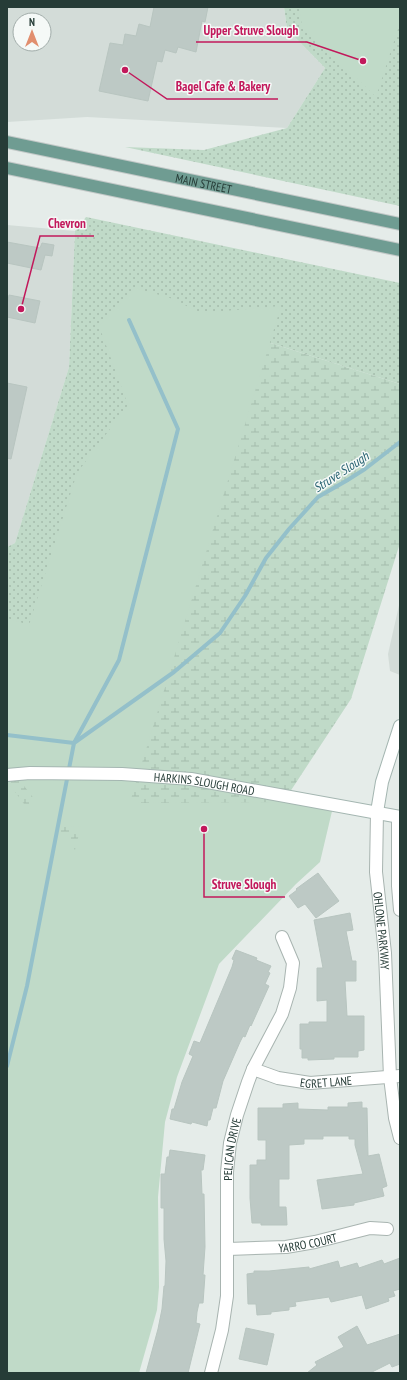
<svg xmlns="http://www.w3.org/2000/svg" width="407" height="1380" font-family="'PT Sans Narrow',sans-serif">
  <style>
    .built { fill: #d3dcd8; fill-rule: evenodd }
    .grass { fill: url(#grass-dots) }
    .wetland { fill: url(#wetland-marsh) }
    .green { fill: #c0dac8; fill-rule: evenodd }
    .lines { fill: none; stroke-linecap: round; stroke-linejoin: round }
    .stream { stroke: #94c0ca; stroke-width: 4 }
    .building { fill: #bdc9c5; stroke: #b8c5c0 }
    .minor-casing { stroke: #a8b4b0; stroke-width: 14 }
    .tertiary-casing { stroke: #a8b4b0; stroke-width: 14 }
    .secondary-casing { stroke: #a4b6b1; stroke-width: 14 }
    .primary-casing { stroke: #c2c8c7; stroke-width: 14 }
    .minor { stroke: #fff; stroke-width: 12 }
    .tertiary { stroke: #fff; stroke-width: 12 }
    .secondary { stroke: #fff; stroke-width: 12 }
    .primary { stroke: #6f9c92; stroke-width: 12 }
    .labels { text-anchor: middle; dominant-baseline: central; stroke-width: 3; stroke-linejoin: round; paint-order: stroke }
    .street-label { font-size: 12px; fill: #263c37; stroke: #f5f9f7 }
    .water-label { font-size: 13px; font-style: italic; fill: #276271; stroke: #f5f9f7 }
    .leader { fill: none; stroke: #c2185b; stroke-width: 1.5 }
    .callout-dot { fill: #c2185b; stroke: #f5f9f7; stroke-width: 1.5 }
    .callout-label { font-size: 13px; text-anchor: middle; font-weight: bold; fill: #c2185b; stroke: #f5f9f7; stroke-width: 3; stroke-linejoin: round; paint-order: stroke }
  </style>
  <defs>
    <pattern id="grass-dots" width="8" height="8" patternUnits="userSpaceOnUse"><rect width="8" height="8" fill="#c0dac8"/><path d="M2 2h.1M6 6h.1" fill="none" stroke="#a5bcac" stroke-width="1.8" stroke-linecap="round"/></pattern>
    <pattern id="wetland-marsh" width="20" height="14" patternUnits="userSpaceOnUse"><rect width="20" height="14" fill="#c0dac8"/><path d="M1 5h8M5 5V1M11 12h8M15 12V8" fill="none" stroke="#a5bcac"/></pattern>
  </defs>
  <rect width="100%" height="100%" fill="#e5ece9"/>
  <!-- built -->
  <g class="built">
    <path d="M7,7H284L287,29L325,68L287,128L87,117L7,122ZM20,20H44V44H20Z"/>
    <path d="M7,225L75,231L69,367L15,543L7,547Z"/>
    <path d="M400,601V675L390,671L388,654Z"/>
  </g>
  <!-- grass -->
  <g class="grass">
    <path d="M284,7H400V206L125,147L204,150L287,128L325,68L287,29Z"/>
    <path d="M86,217L400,283V384L245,335L48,650L7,634V547L15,543L69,367L75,231Z"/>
  </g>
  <!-- wetland -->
  <path class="wetland" d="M245,335L400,384V543L351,699L261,836L7,1373V634L47,650Z"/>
  <!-- green -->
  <g class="green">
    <path d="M299,7H400V23L376,97L302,26Z"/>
    <path d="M135,288L170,298L201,313L281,306L131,799L133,803L281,802L333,807L320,862L296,884L219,964L177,1077L165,1122L158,1197L159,1287L157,1310L139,1373H7V781L24,804H34L35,800L7,764V618L29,625L77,473L128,405L99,326ZM81,826L75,850L56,831L57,827Z"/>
  </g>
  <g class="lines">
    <!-- stream -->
    <g class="stream">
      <path d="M7,735L74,743L119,660L178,429L129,320"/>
      <path d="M7,1066L27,986L74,743L174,672L220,633L245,596L266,558L289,529L318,497L346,481L365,469L400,442"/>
    </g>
  </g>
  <!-- building -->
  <g class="building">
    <path d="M154,7H208L205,22L202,21L196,52L178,47L176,53L165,50L162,62L157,61L148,101L99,91L110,43L123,45L125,34L136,36L139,24L150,27Z"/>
    <path d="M7,242L40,248L42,243L54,245L52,256L45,255L41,270L7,263Z"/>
    <path d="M9,295L40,301L35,323L7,317V305Z"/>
    <path d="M7,383L27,387L11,459L7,458Z"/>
    <path d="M318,873L339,901L316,918L305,904L298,908L289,896L297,890L296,889Z"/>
    <path d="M350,913L353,930L346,931L352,961H356V981H345L347,1016H364V1050L358,1051V1057H334V1059L308,1060V1058H302V1049H300V1024H309V1022H327V1000L317,1001V968H323L314,920Z"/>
    <path d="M236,950L257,958L256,960L271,966L268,972L270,973L265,984L269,986L251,1026L250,1025L245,1037L243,1036L240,1042L223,1081L216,1108H213L210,1120H208L207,1126L192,1122L191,1124L170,1119L172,1109H174L182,1082L193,1056L189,1054L194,1041L200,1043L232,967L234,960L232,959Z"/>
    <path d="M362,1102V1108H367L368,1156L379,1154L387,1186L382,1188L384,1196L354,1203V1205L322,1209L317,1180L363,1174L355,1145V1139H349V1136H323V1139H304V1144L289,1145V1179H279V1207H286L287,1225H261V1223H252L250,1198V1165H257V1160H266V1140H258V1108H283V1104L298,1103V1109L328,1110V1107H348V1103Z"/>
    <path d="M170,1150L205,1155L203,1170H201L202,1194H204L205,1247L203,1275H205L203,1303H199L197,1312L196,1323L200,1324L188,1373H146L158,1329L162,1309L164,1286H165L166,1261L164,1239V1208H161V1174H165L167,1157H169Z"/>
    <path d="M400,1258V1289L393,1291L395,1296L388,1298L389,1301L366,1309L362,1295L331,1302L329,1297L295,1302L296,1306L289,1307V1310L271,1312V1314L257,1315L256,1304H248L247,1274L254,1273V1271H269L309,1267V1269L338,1261L340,1268L357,1263L359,1268L382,1260L384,1264Z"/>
    <path d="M357,1326L367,1345L400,1334V1364L392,1367L390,1363L370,1373H307L317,1365L315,1362L344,1347L338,1337Z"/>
    <path d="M246,1328L274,1334L267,1365L239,1359Z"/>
  </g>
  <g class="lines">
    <defs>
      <g id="minor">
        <path id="s1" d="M253,1069L278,1078L310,1083L400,1076"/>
        <path id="s2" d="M228,1249L286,1247L315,1242L370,1228L387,1229"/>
        <path id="s3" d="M211,1373L222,1330L227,1296V1172L230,1143L237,1115L248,1082L253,1069L282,1014L290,988L293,963L282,937"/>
      </g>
      <g id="tertiary">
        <path id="s4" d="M377,812L376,872L385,953L390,1077L395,1118L400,1138"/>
        <path d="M398,817V886L400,910"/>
      </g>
      <g id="secondary">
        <path id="s5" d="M7,775L30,773L122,774L191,779L400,817"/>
        <path d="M377,812L382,782L400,726"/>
      </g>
      <g id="primary">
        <path id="s6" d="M7,142L400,224"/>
        <path d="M7,168L400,250"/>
      </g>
    </defs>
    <!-- minor casing -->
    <use href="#minor" class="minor-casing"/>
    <!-- tertiary casing -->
    <use href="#tertiary" class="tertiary-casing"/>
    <!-- secondary casing -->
    <use href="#secondary" class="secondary-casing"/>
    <!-- primary casing -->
    <use href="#primary" class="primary-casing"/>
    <!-- minor -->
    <use href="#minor" class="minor"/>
    <!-- tertiary -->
    <use href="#tertiary" class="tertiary"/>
    <!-- secondary -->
    <use href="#secondary" class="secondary"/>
    <!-- primary -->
    <use href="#primary" class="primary"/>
  </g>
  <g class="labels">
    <!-- street labels -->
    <g class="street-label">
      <text stroke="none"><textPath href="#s6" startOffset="201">MAIN STREET</textPath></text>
      <text stroke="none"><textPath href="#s5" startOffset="198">HARKINS SLOUGH ROAD</textPath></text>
      <text stroke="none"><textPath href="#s4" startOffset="119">OHLONE PARKWAY</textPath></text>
      <text stroke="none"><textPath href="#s1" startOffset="75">EGRET LANE</textPath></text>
      <text stroke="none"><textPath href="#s3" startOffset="226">PELICAN DRIVE</textPath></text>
      <text stroke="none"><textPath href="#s2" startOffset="80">YARRO COURT</textPath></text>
    </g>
    <!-- water labels -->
    <g class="water-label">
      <text transform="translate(341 472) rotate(-33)">Struve Slough</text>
    </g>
  </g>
  <!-- callouts -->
  <path class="leader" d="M363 61L307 42H196M125 70L167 99H278M21 309L40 236H94M204 829L204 897H285"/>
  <g class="callout-dot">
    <circle cx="363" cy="61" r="4"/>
    <circle cx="125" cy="70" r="4"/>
    <circle cx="21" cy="309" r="4"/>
    <circle cx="204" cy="829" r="4"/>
  </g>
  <g class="callout-label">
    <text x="251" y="35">Upper Struve Slough</text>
    <text x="223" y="91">Bagel Cafe &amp; Bakery</text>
    <text x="67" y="228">Chevron</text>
    <text x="244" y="889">Struve Slough</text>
  </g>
  <!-- border -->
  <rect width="407" height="1380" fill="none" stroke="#263c37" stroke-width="16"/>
  <!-- north arrow -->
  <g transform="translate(32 32)"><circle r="19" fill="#f5f9f7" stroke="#a2adaa"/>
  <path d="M0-3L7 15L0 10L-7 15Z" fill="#e18e6e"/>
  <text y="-6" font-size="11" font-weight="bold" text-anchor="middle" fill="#263c37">N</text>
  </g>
</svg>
